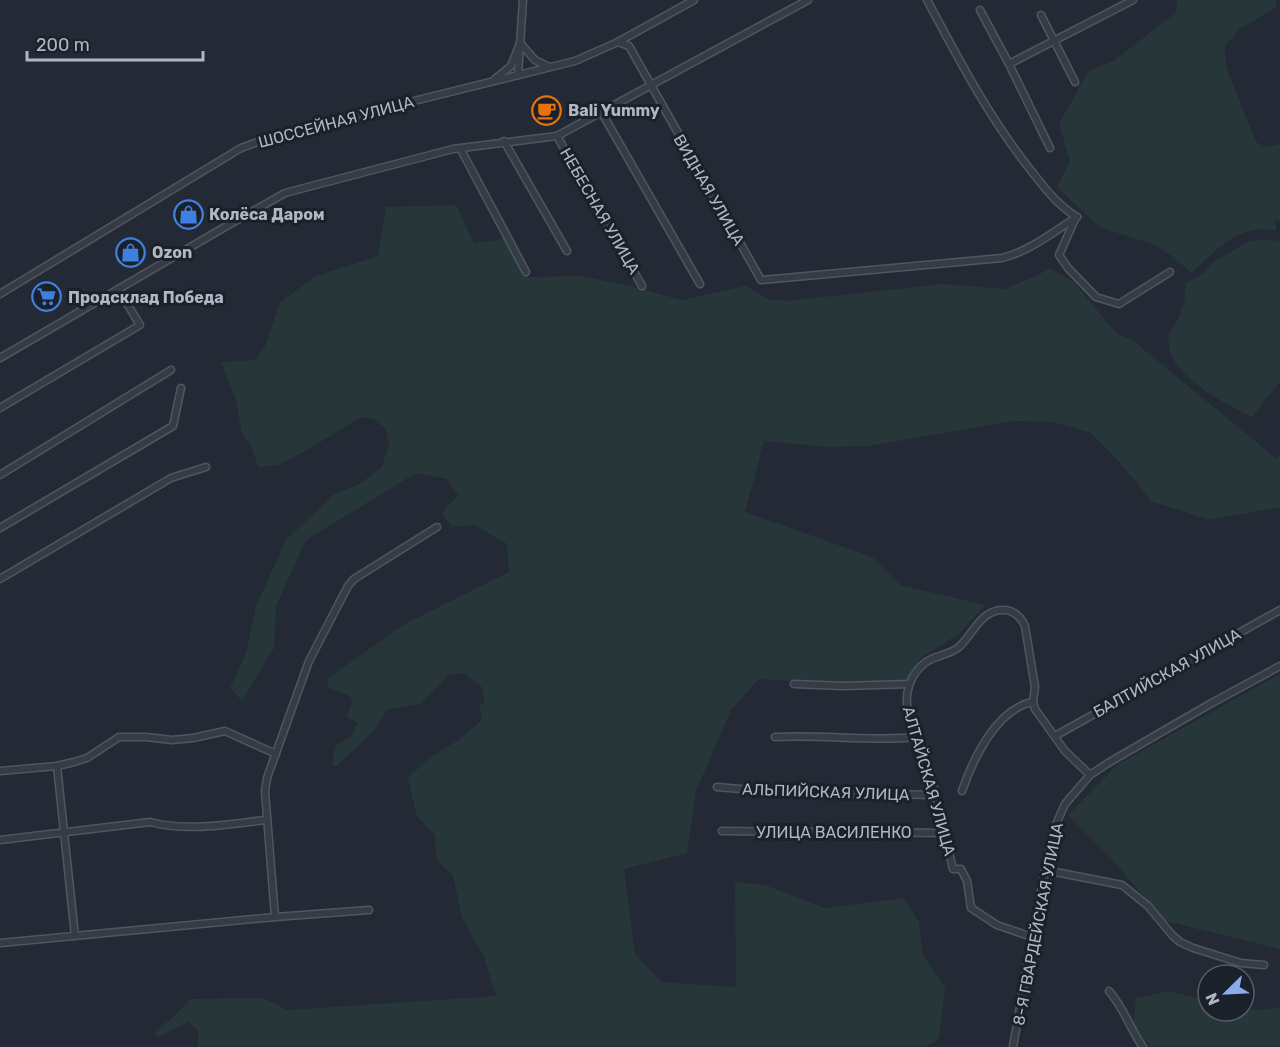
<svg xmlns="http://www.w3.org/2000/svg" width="1280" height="1047" font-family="Rubik,sans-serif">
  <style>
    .green { fill: #273739 }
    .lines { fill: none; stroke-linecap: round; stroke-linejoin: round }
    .minor-casing { stroke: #505661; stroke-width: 9 }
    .minor { stroke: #363c46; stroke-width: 6 }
    .labels { text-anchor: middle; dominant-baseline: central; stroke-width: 6; stroke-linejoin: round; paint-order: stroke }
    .poi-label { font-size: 16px; font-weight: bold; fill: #b0b6c3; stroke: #1b212b; text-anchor: start }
    .street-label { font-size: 16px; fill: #b0b6c3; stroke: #1b212b }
  </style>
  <rect width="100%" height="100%" fill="#232935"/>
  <!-- green -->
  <g class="green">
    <path d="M1177,0H1277L1276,7L1240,29L1225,46L1226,67L1256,142L1266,147L1280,144V222L1275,220L1276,231C1242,222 1214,251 1192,273L1169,254L1152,244L1099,227L1057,187L1070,161L1059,124L1089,70L1112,62L1176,13Z"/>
    <path d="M456,205L474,243L504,239L527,277L582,276L634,287L681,300L746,286L768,299L786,301L941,284L1006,289L1050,269L1073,281L1117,334L1131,339L1277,459L1280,456V507L1209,520L1151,501L1123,466L1091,433L1053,422L1014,421L869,446L827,447L764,441L745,512L872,557L900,585L985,605L960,633L922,657L903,688L759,679L731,710L696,791L687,853L624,869L635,954L661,982L736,987L735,882L765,885L824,908L904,898L919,922L923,955L945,987L939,1038L926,1047H198V1031L189,1022L159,1037L154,1033L174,1016L190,999L263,998L287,1010L496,996L484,957L462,918L453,875L436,860L435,835L417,816L408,778L430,757L459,740L482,720L479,706L485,702L481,686L465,673L448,675L420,704L387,710C376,733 355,747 337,766L332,765L335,746L352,735L357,723L347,717L352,702L350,696L328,688L327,679L403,625L509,572L507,544L474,525L452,527L442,513L458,495L447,479L416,473L306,540L276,606L274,648L242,701L230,688L246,653L256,606L286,540L333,495L361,483L381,468L389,446L386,429L374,419L361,417L309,449L278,465L258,467L252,448L242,434L236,400L221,362L256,360L266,344L280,302L316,276L378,256L386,207Z"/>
    <path d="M1264,239L1280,241V382L1252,417C1227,405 1183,382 1171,355C1169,350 1169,342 1168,336C1179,318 1187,305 1185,283L1203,274L1214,262L1247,242Z"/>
    <path d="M1280,674V949L1165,921L1111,858L1068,815L1118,764Z"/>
    <path d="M1169,991L1208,1000V1011H1244V1008L1254,1010L1280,1008V1047H1151L1133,1027L1136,998Z"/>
  </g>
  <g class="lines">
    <defs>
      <g id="minor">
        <path d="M927,0C958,58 988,116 1029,168C1044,187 1056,204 1077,217"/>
        <path d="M980,10L1009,64L1050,148"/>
        <path d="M1041,15L1075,82"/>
        <path d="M618,42L629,46L761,280L1002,258C1030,251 1053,232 1077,217"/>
        <path d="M1009,64L1133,0"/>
        <path d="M518,75L523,0"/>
        <path d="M495,79L511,66L520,43L535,60L549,67"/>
        <path d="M602,113L700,284"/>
        <path d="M557,136L642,286"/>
        <path d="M504,141L567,251"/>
        <path d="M460,148L526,272"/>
        <path d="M1076,217L1059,255L1068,268L1096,297L1119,304L1170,272"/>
        <path d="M0,294L241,148L277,135L575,61L618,42L694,0"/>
        <path d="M0,358L218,231L285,193L453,149L557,136L808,0"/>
        <path d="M0,408L140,325L118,289"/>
        <path d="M0,475L171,370"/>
        <path d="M0,528L173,426L181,388"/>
        <path d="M0,579L171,478L206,467"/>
        <path d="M794,684L843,686L909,684"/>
        <path d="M1055,736L1280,610"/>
        <path d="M775,737C822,734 870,742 916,737"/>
        <path d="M57,766L75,936"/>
        <path d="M0,771L57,766L74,762L87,758L119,737H146L172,740L193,738L225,731L276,754"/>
        <path d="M717,787L776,792L935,795"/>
        <path d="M962,791C973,759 997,708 1033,702"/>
        <path d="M722,831L945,833"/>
        <path d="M0,840L150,822C187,832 229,824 266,820"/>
        <path d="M1045,870L1122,885L1148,906L1172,935L1180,942L1193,948L1241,963L1264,965"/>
        <path d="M275,917L369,910"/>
        <path d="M1032,937L997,925L971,908L967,881L961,869H953L929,768L908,712C904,693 910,674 926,662C936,655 951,655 960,646C973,634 982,608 1005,610C1015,611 1021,617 1025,626L1035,687L1033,702L1035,709L1065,751L1090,775"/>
        <path d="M0,943L275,917L265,791L267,778L309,661L348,586L354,579L437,527"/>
        <path d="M1109,991C1124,1008 1130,1029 1143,1047"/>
        <path d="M1013,1047L1032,937L1053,831L1065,804L1090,775L1108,763L1210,704L1280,666"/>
      </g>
    </defs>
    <!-- minor casing -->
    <use href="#minor" class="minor-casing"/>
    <!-- minor -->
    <use href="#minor" class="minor"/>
  </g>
  <!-- icons -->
  <defs>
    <symbol id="cafe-ring" viewBox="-11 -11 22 22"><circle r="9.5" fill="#1b212b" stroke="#e8710a" stroke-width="1.5"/><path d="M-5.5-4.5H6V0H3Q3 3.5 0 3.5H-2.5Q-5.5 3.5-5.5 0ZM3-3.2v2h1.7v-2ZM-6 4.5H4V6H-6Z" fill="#e8710a"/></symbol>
    <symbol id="shop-ring" viewBox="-11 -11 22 22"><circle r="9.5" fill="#1b212b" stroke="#3f7fe0" stroke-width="1.5"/><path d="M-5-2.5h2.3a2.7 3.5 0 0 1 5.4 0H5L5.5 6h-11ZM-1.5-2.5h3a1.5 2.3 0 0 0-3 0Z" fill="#3f7fe0"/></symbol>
    <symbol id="supermarket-ring" viewBox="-11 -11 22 22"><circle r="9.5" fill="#1b212b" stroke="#3f7fe0" stroke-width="1.5"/><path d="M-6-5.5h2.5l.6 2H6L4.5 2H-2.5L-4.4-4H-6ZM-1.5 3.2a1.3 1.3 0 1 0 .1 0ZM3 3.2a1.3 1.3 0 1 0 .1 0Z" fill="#3f7fe0"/></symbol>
  </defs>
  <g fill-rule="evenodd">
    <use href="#cafe-ring" x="530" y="94" width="33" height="33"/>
    <use href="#shop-ring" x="172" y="198" width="33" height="33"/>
    <use href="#shop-ring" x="114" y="236" width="33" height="33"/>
    <use href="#supermarket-ring" x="30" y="280" width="33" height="33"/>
  </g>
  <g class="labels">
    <!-- poi labels -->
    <g class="poi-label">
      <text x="568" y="110">Bali Yummy</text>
      <text x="209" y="214">Колёса Даром</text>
      <text x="152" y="252">Ozon</text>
      <text x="68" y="297">Продсклад Победа</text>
    </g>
    <!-- street labels -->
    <g class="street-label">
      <text transform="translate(336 122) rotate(-15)">ШОССЕЙНАЯ УЛИЦА</text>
      <text transform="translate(709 190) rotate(60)">ВИДНАЯ УЛИЦА</text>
      <text transform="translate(600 211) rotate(60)">НЕБЕСНАЯ УЛИЦА</text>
      <text transform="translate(1167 673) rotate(-29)">БАЛТИЙСКАЯ УЛИЦА</text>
      <text transform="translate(929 781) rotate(74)">АЛТАЙСКАЯ УЛИЦА</text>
      <text transform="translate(826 792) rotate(2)">АЛЬПИЙСКАЯ УЛИЦА</text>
      <text x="834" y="832">УЛИЦА ВАСИЛЕНКО</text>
      <text transform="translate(1038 924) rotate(-79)">8-Я ГВАРДЕЙСКАЯ УЛИЦА</text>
    </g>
  </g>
  <!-- north arrow -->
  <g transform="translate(1226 993) rotate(246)"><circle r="28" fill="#1b212b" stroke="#575d68" stroke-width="1.5"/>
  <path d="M0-4.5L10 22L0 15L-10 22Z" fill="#8cabec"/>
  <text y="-9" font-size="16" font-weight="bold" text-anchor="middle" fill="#b0b6c3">N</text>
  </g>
  <!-- scale -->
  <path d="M27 51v9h176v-9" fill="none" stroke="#b0b6c3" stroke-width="3"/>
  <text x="36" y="51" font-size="18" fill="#b0b6c3" stroke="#1b212b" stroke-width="4.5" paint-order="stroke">200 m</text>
</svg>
